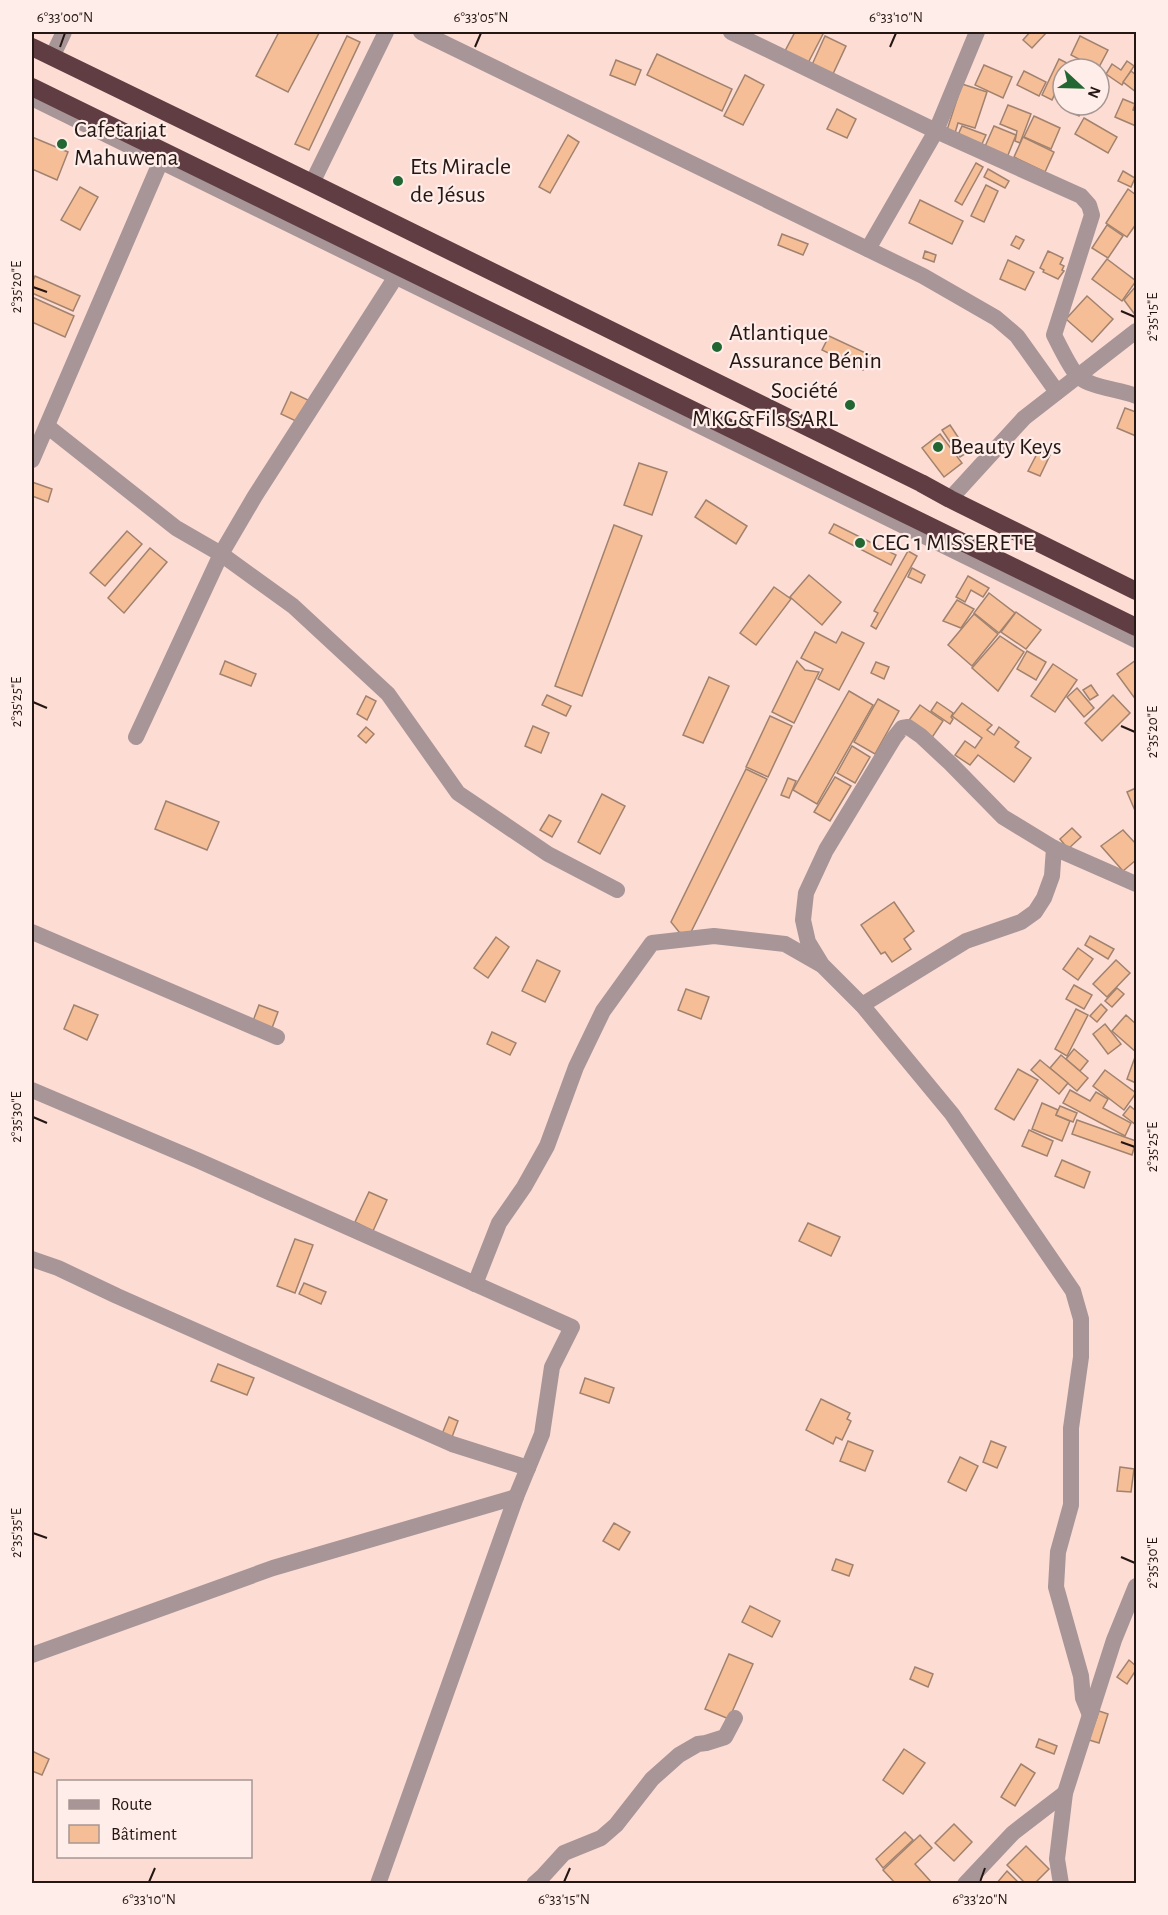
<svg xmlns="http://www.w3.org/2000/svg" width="1168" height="1915" font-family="'Alegreya Sans',sans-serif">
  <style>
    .building { fill: #f5be97; stroke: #a1826e; stroke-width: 1.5 }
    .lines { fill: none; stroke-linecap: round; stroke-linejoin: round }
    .minor { stroke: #a79597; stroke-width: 16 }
    .highway { stroke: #5f3d42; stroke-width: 18 }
    .ticks { fill: none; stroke: #241613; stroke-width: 2 }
    .poi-dot { fill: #226631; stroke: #feede9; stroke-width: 2 }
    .labels { text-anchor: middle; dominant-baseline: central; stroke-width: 4.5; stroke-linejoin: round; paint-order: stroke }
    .poi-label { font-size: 24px; fill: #241613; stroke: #feede9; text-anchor: start }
    .neatline { fill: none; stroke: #241613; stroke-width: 2 }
    .ticks-label { font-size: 15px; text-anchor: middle; fill: #241613 }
  </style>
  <rect width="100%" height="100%" fill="#fddcd4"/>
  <!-- building -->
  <g class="building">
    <path d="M279,32L319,33L288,92L256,76Z"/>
    <path d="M795,32H824L808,63L785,51Z"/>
    <path d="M1030,32H1047L1032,48L1023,40Z"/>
    <path d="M347,36L360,42L309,150L295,144Z"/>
    <path d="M825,36L846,46L832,76L811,67Z"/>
    <path d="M1080,36L1108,50L1098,69L1071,55Z"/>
    <path d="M657,54L732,89L722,111L647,75Z"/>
    <path d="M1059,59L1069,64L1066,69H1063V76L1052,100L1042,95Z"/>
    <path d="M616,60L641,70L635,85L610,75Z"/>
    <path d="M1127,61L1134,66L1122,85L1106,74L1112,64L1121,70Z"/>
    <path d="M984,65L1012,77L1003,98L975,85Z"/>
    <path d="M1024,71L1046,82L1039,96L1017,85Z"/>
    <path d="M1131,71L1136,75V92L1123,82Z"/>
    <path d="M745,75L764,85L743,125L724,116Z"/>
    <path d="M962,84L987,92L975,128L958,123L955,133L947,130Z"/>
    <path d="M1123,99L1135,104L1133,110L1136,111V126L1115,117Z"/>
    <path d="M1008,105L1031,114L1020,143L1015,141L1017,131L1000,124Z"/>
    <path d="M1063,105H1085L1079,116L1062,107Z"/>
    <path d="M837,109L856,119L847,138L827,129Z"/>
    <path d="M1034,116L1060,128L1051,149L1024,137Z"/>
    <path d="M1084,118L1117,137L1108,153L1075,134Z"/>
    <path d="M962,126L986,135L981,146L958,135Z"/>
    <path d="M994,126L1016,135L1006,160L983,151Z"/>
    <path d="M568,135L579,142L550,193L539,187Z"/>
    <path d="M32,137L68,152L57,180L32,169Z"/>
    <path d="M1023,137L1054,152L1045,172L1014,157Z"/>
    <path d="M976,163L983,167L962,205L955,201Z"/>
    <path d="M988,169L1009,181L1005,188L984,177Z"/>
    <path d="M1123,171L1135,178L1131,187L1118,181Z"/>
    <path d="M986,185L998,191L984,222L971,216Z"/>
    <path d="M80,187L98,197L80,230L61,220Z"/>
    <path d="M1128,189L1136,195V224L1127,237L1106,223Z"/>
    <path d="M920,200L963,221L952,244L909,223Z"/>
    <path d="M1107,225L1123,236L1108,258L1092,248Z"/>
    <path d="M782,234L808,244L803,255L778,245Z"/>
    <path d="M1016,236L1024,240L1019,249L1011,245Z"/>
    <path d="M925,251L936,255L934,262L923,258Z"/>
    <path d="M1048,251L1063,258L1060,264L1064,266L1062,270L1064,271L1058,279L1043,272L1044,270L1040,268Z"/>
    <path d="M1107,259L1136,281L1122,301L1092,279Z"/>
    <path d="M1008,260L1034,272L1025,290L1000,279Z"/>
    <path d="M35,276L80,296L73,311L32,293V283Z"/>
    <path d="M1136,286V316L1124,300Z"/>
    <path d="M1087,296L1113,319L1092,342L1066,319Z"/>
    <path d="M32,297L74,316L65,337L32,322Z"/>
    <path d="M829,336L870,355L863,370L822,350Z"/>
    <path d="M291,392L308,400L298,422L281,414Z"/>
    <path d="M1125,408L1136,412V436L1117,428Z"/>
    <path d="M950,425L968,452L960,457L942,430Z"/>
    <path d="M940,434L962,463L944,477L922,448Z"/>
    <path d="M1039,450L1050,455L1040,476L1028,471Z"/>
    <path d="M639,463L667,472L652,515L624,505Z"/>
    <path d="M32,482L52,489L48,502L32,496Z"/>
    <path d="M706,500L747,526L736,544L695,517Z"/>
    <path d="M834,524L896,555L891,565L829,533Z"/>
    <path d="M614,525L642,536L582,696L555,686Z"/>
    <path d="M127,531L142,544L105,586L90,573Z"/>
    <path d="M150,548L167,562L124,613L108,598Z"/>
    <path d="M908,551L917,556L876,629L871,626L878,613L874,611Z"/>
    <path d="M912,568L925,575L921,583L908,577Z"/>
    <path d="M809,575L841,602L822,625L790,597Z"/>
    <path d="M968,576L989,588L983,597L971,590L965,602L956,597Z"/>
    <path d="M774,587L791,599L756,645L740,633Z"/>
    <path d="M989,593L1015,613L999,633L974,613Z"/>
    <path d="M957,600L974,609L961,628L943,621Z"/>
    <path d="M1016,612L1041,630L1026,649L1001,632Z"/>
    <path d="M974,614L998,634L972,666L948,645Z"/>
    <path d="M815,632L836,643L842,632L864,643L839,690L818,679L823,669L801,658Z"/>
    <path d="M1000,636L1024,652L998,691L972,668Z"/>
    <path d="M1027,651L1046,662L1036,680L1017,669Z"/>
    <path d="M1136,660V700L1117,674Z"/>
    <path d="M225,661L256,674L251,686L220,674Z"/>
    <path d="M797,661L805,670L819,672L794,723L772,712Z"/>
    <path d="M876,662L889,667L884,679L871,673Z"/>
    <path d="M1053,664L1077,680L1055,712L1031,696Z"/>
    <path d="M709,677L729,686L703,743L683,735Z"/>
    <path d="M1091,685L1098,695L1090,700L1083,690Z"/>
    <path d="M1077,688L1094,708L1084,717L1067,697Z"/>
    <path d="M849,691L873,705L817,804L793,790Z"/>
    <path d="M547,695L571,706L566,716L542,705Z"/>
    <path d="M1113,695L1130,713L1102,741L1085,723Z"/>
    <path d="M366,696L376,701L367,720L357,714Z"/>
    <path d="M878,699L899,711L875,754L854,742Z"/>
    <path d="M937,702L953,713L951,717L953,719L950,724L931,711Z"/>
    <path d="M962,703L992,725L987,730L994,735L999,727L1019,742L1015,747L1031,758L1014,782L978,755L970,765L955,755L965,741L975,748L982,738L952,716Z"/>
    <path d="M920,705L943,721L931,739L907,723Z"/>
    <path d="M770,716L792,726L768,777L746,767Z"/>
    <path d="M533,726L549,733L541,753L525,746Z"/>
    <path d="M366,727L374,734L366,743L358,736Z"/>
    <path d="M852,746L870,757L855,783L837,773Z"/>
    <path d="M746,769L767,779L689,936L679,932L671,922Z"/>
    <path d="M835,777L851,786L830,821L814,812Z"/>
    <path d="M788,778L796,781L789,798L781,795Z"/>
    <path d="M1136,788V813L1127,792Z"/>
    <path d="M602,794L625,806L600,854L578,842Z"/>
    <path d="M166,801L219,822L207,850L155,829Z"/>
    <path d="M549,815L561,821L552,837L540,830Z"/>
    <path d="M1072,828L1081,837L1068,849L1060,839Z"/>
    <path d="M1123,830L1136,844V860L1123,871L1101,846Z"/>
    <path d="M894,902L914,931L904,939L911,949L892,962L885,952L881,954L861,925Z"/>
    <path d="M1090,936L1114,949L1108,959L1085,945Z"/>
    <path d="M496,937L509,947L488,978L474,968Z"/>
    <path d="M1078,948L1093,959L1078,980L1063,969Z"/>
    <path d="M537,960L560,971L545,1002L522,991Z"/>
    <path d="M1116,960L1130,973L1107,997L1093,984Z"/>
    <path d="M1074,985L1092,995L1084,1009L1066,999Z"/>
    <path d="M1117,988L1124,994L1112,1007L1105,1001Z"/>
    <path d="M686,989L709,997L701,1019L678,1010Z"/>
    <path d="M1101,1004L1107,1010L1097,1022L1090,1016Z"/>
    <path d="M74,1005L98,1015L87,1040L64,1029Z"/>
    <path d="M259,1005L278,1012L272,1028L253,1021Z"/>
    <path d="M1076,1009L1088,1015L1067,1056L1055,1049Z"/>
    <path d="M1126,1015L1136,1024V1052L1112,1031Z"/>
    <path d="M1105,1024L1121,1044L1108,1054L1093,1034Z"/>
    <path d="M492,1032L516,1043L510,1055L487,1044Z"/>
    <path d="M1074,1049L1088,1061L1080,1071L1066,1059Z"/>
    <path d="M1061,1055L1088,1078L1077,1091L1050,1068Z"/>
    <path d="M1135,1057L1136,1058V1083L1127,1079Z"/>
    <path d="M1040,1060L1068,1083L1059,1094L1031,1070Z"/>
    <path d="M1018,1069L1038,1080L1014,1120L995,1109Z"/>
    <path d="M1105,1070L1136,1093L1124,1110L1093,1086Z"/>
    <path d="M1070,1090L1090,1101L1096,1092L1108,1099L1103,1108L1131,1123L1125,1136L1063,1103Z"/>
    <path d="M1042,1103L1058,1110L1056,1115L1070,1121L1062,1141L1032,1129Z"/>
    <path d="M1060,1106L1077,1113L1073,1122L1056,1115Z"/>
    <path d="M1130,1106L1136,1111V1125L1123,1115Z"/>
    <path d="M1077,1120L1136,1141L1132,1155L1072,1134Z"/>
    <path d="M1029,1130L1053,1141L1047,1156L1022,1146Z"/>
    <path d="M1062,1160L1090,1172L1084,1188L1055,1176Z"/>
    <path d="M369,1192L387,1200L373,1231L355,1222Z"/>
    <path d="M808,1223L840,1237L831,1256L799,1241Z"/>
    <path d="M295,1239L313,1245L295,1293L277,1286Z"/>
    <path d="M304,1283L326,1292L321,1304L299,1294Z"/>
    <path d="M218,1364L254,1378L247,1395L211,1381Z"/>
    <path d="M585,1378L614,1388L609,1403L580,1393Z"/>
    <path d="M821,1399L850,1413L847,1419L851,1421L842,1440L836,1437L833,1444L806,1430Z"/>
    <path d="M449,1417L458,1421L452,1437L442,1434Z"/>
    <path d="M848,1441L873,1451L865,1471L840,1461Z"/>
    <path d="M991,1441L1006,1447L997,1468L983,1462Z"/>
    <path d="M960,1457L978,1466L966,1491L948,1482Z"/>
    <path d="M1120,1467L1134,1469L1131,1492L1117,1491Z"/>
    <path d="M614,1523L630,1532L619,1550L603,1541Z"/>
    <path d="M836,1559L853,1565L849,1576L832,1570Z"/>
    <path d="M750,1606L780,1621L772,1637L742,1622Z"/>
    <path d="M729,1654L753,1664L729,1719L705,1709Z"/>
    <path d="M1129,1660L1136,1666V1670L1127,1684L1117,1677Z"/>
    <path d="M915,1667L933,1674L928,1687L910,1679Z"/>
    <path d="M1099,1711L1108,1714L1099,1743L1089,1740Z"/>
    <path d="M1039,1739L1057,1746L1054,1754L1036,1747Z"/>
    <path d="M904,1749L925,1763L903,1794L883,1780Z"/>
    <path d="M32,1751L49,1759L42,1775L32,1771Z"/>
    <path d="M1021,1764L1035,1773L1015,1806L1001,1797Z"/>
    <path d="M954,1824L972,1842L954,1861L935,1843Z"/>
    <path d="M905,1832L913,1840L883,1868L876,1859Z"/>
    <path d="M920,1835L932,1848L915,1864L933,1884H896L883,1870Z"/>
    <path d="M1026,1846L1049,1869L1034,1884H1026L1007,1865Z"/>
    <path d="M1007,1871L1017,1881L1015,1884H996Z"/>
  </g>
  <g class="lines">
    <!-- minor -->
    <g class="minor">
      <path d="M421,32L923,276L996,318L1017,336L1057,392"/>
      <path d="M731,32L936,131L1081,196L1089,205L1092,215L1054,335C1059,345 1071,370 1078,376C1091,388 1120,389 1136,396"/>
      <path d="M52,57L64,32"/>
      <path d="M32,98L1136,640"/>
      <path d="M312,183L386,32"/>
      <path d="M868,249L936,131L977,32"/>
      <path d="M47,426L176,528L221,554L293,606L388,694L458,793L548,854L617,890"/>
      <path d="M32,460L160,163"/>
      <path d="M950,499L1024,418L1136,331"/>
      <path d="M136,737L221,554L255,496L395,278"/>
      <path d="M32,932L277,1037"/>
      <path d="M862,1005L966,941L1021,922L1035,912L1044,898L1052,876L1054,848"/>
      <path d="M32,1090L197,1160L572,1327L552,1367L542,1434L516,1497L378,1884"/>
      <path d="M32,1259L58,1268L117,1296L452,1444L528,1468"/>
      <path d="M475,1284L499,1223L524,1187L547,1146L576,1067L603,1011L652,943L714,936L785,944L820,964"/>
      <path d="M32,1655L273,1568L516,1497"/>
      <path d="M1090,1715L1083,1698L1081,1676L1056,1587L1058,1552L1071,1505V1428L1081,1357V1319L1073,1291L952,1114L862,1005L822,965L808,942L803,920L806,893L826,850L894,738L902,728L908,727L921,736L950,763L1003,817L1054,848L1136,884"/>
      <path d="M534,1884L543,1876L564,1853L601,1838L616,1825L652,1779L679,1755L698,1744L706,1743L725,1737L735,1718"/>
      <path d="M965,1884L1013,1833L1065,1793"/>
      <path d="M1061,1884L1057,1859L1065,1793L1114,1640L1136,1586"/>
    </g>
    <!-- highway -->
    <g class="highway">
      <path d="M32,47L312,183L921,483L950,499L1136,591"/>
      <path d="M32,87L1136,627"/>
    </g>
  </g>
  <!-- ticks -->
  <path class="ticks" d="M60,47L65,33M475,47L481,33M890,47L896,33M33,287L47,292M1121,311L1135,317M33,702L47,708M1121,726L1135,732M33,1117L47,1123M1121,1142L1135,1147M33,1533L47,1538M1121,1557L1135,1563M149,1882L155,1868M564,1882L570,1868M980,1882L985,1868"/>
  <!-- markers -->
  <g class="poi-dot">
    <circle cx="62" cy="144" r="6"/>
    <circle cx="398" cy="181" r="6"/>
    <circle cx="717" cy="347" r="6"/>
    <circle cx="850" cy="405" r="6"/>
    <circle cx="938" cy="447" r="6"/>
    <circle cx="860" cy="543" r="6"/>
  </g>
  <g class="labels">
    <!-- poi labels -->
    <g class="poi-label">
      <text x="74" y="130">Cafetariat<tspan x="74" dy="28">Mahuwena</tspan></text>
      <text x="410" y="167">Ets Miracle<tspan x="410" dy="28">de Jésus</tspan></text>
      <text x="729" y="333">Atlantique<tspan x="729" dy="28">Assurance Bénin</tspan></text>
      <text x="838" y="391" text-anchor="end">Société<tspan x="838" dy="28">MKG&amp;Fils SARL</tspan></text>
      <text x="950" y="447">Beauty Keys</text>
      <text x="872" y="543">CEG 1 MISSERETE</text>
    </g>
  </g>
  <!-- border -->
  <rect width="1168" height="1915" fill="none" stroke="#feede9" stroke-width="66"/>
  <!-- legend -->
  <rect x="57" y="1780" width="195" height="78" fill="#feede9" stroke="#a79793" stroke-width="1.5"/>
  <rect x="69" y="1800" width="30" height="9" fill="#a79597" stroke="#a79793" stroke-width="1.5"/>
  <text x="111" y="1810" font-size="18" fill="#241613">Route</text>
  <rect x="69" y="1825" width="30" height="18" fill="#f5be97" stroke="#a79793" stroke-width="1.5"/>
  <text x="111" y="1840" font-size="18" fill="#241613">Bâtiment</text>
  <!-- north arrow -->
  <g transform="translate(1081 87) rotate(112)"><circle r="28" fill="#feede9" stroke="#a79793" stroke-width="1.5"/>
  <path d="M0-4.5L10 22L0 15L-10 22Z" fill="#226631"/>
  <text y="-9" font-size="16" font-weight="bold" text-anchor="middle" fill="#241613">N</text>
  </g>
  <rect x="33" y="33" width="1102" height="1849" class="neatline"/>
  <g class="ticks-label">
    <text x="65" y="22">6°33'00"N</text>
    <text x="481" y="22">6°33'05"N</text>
    <text x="896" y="22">6°33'10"N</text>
    <text transform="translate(16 287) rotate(-90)" y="5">2°35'20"E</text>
    <text transform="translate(1152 317) rotate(-90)" y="5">2°35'15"E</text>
    <text transform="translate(16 702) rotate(-90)" y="5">2°35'25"E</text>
    <text transform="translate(1152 732) rotate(-90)" y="5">2°35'20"E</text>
    <text transform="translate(16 1117) rotate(-90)" y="5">2°35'30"E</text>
    <text transform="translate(1152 1147) rotate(-90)" y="5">2°35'25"E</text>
    <text transform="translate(16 1533) rotate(-90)" y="5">2°35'35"E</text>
    <text transform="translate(1152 1563) rotate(-90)" y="5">2°35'30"E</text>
    <text x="149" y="1904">6°33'10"N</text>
    <text x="564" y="1904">6°33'15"N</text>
    <text x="980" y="1904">6°33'20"N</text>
  </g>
</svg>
